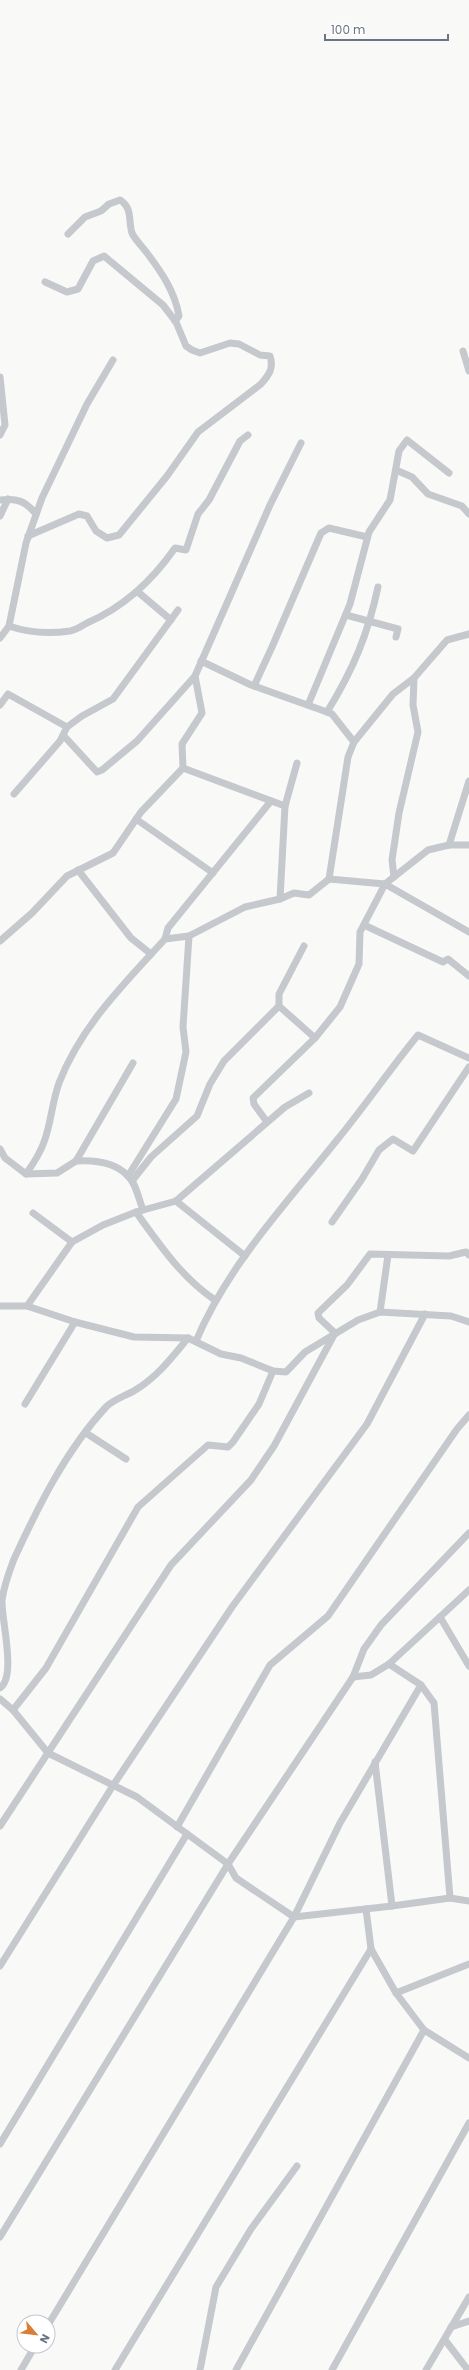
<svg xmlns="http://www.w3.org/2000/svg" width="469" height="2370" font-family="Poppins,sans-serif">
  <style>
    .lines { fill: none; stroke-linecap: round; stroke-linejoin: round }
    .street { stroke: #c5c8cc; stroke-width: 7 }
  </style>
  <rect width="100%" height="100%" fill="#f9f9f7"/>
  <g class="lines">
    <!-- street -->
    <g class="street">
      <path d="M68,234L85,217L101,211L109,204L120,200C133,208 128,221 132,233C135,240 143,247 147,253C162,273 175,292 179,316L175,321"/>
      <path d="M463,351L469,371"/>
      <path d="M0,377L5,425L0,435"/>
      <path d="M396,470L412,477L428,494L462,506L469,514"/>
      <path d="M0,500C18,498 25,501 36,514"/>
      <path d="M0,516L8,499"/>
      <path d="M28,536L79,514L87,516L96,531L107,538L119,535L167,476L198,432L261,384C269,375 274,368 270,356L260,355L239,344L230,343L200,353L192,350L186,346L176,322L163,305L104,256L93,261L78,289L67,292L45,282"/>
      <path d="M138,592L171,620"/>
      <path d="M346,615L398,629L396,637"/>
      <path d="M9,626C29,633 49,634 70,631C76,630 82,626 87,623C124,607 152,581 175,548L186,550L198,514L209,500L240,441L248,435"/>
      <path d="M0,638L9,626L26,543L42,498L87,404L113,360"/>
      <path d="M201,661L251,685L327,712L332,714L354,742"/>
      <path d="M254,686L272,647L321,533L329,528L367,537"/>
      <path d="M0,705L8,694L67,727"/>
      <path d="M308,705L350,604L369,532L390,500L399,451L407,440L449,473"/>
      <path d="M327,712C353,670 368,634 378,587"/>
      <path d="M64,736L97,772L102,770L137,741L195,676L270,505L301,443"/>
      <path d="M183,768L285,806"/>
      <path d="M14,794L60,741L67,727L82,716L113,699L178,610"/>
      <path d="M136,819L213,873"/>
      <path d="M449,845L469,781"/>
      <path d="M78,870L131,938L151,954"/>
      <path d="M394,877L392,860L399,813L418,732L413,705L414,678"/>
      <path d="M329,879L348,757L354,742L393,694L414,678L447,640L469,634"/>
      <path d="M280,899L285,806L297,763"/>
      <path d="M364,925L443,962L448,959L469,976"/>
      <path d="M165,939L168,928L271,801"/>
      <path d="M0,941L32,913L67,876L113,853L141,812L183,768L182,744L202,713L195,676"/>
      <path d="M304,946L279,994V1006L315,1038"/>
      <path d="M267,1122L254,1104L253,1098L315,1038L340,1007L359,964L360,932L385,884L469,932"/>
      <path d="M0,1149L5,1158L26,1174L57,1173L76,1161L133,1063"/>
      <path d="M76,1161C93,1160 115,1162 128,1176C136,1183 139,1200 143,1210"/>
      <path d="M26,1174C33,1164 40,1154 44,1142C51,1124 52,1102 59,1083C81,1026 124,984 165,939L189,936L245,907L280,899L294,893L309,895L329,879L385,884L428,850L449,845H469"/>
      <path d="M128,1176L176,1099L186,1052L183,1027L189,936"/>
      <path d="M132,1181L151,1157L197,1116L210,1084L224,1061L279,1006"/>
      <path d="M176,1201L245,1256"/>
      <path d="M136,1212C159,1244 182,1278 215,1300"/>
      <path d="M33,1213L72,1242"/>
      <path d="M332,1222L362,1179L379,1150L393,1139L413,1151L469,1067"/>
      <path d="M0,1306H27L75,1322L134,1337L188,1338L221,1354L241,1358L273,1371L286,1372L305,1352L358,1320L380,1312L451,1316L469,1322"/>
      <path d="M27,1306L72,1242L103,1225L136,1212L176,1201L285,1107L309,1093"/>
      <path d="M380,1312L388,1255"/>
      <path d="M196,1341C228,1265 286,1204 337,1140C365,1106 390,1069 418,1035L469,1058"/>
      <path d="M25,1404L75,1322"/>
      <path d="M86,1433L126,1459"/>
      <path d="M440,1617L469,1666"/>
      <path d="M389,1664L421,1685L434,1703L450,1898"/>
      <path d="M353,1677L371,1675L389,1664L469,1590"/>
      <path d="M0,1688C17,1676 1,1619 2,1600C4,1585 9,1572 14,1559C38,1507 66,1450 106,1407C114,1399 128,1395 137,1389C158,1376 173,1356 188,1338"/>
      <path d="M0,1699L13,1710L48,1753L137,1797L228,1864L236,1878L294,1917L392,1906L450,1898L469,1901"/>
      <path d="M13,1710L46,1668L138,1507L208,1445L228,1447L233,1442L259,1404L273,1371"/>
      <path d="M375,1762L392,1906"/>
      <path d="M0,1826L171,1565L251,1480L274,1446L335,1333L319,1318L318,1313L347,1285L370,1254L449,1256L466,1252L469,1255"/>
      <path d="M177,1827L270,1665L328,1616L457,1429L469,1415"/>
      <path d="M366,1909L371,1949L396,1993L424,2030L469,2058"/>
      <path d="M0,1966L114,1784L232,1607L367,1424L425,1314"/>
      <path d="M396,1993L469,1964"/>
      <path d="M0,2144L187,1834"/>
      <path d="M0,2237L228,1864L353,1677L364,1649L381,1625L469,1533"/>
      <path d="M48,2325L294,1917L340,1823L421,1685"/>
      <path d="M451,2327L469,2321"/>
      <path d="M445,2340L468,2370"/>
      <path d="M21,2370L35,2346"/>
      <path d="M115,2370L371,1949"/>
      <path d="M200,2370L216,2287L251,2229L297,2166"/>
      <path d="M236,2370L424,2030"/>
      <path d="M332,2370L469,2123"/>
      <path d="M426,2370L469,2297"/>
    </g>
  </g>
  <!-- north arrow -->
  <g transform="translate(36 2334) rotate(118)"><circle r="19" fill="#ffffff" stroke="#c3c7cf"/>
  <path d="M0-3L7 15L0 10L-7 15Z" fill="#d97d37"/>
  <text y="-6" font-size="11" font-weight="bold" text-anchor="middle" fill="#6a7486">N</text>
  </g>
  <!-- scale -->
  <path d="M325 34v6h123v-6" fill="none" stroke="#6a7486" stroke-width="2"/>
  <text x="331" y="34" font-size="12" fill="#6a7486" stroke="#ffffff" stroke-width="3" paint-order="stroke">100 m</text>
</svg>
